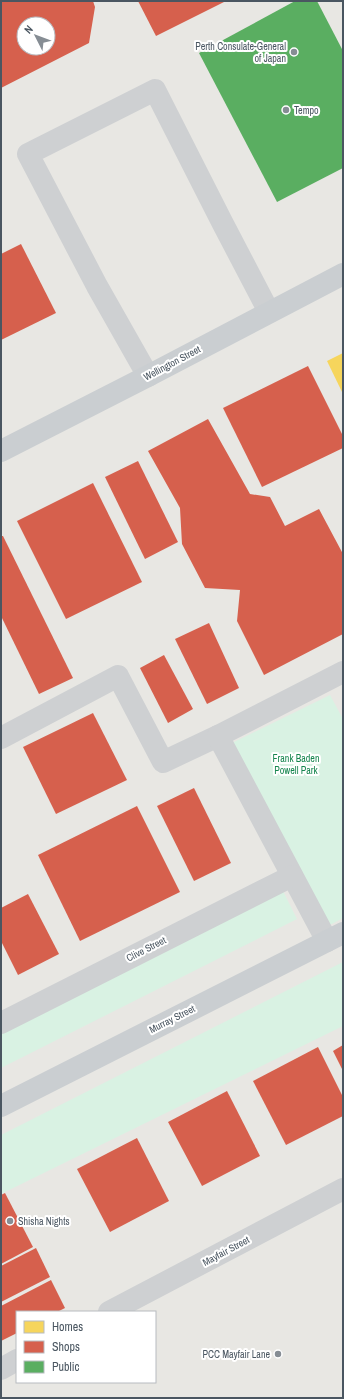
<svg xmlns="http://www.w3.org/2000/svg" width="344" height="1399" font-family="'Archivo Narrow',sans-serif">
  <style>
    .commercial { fill: #e8e7e3; fill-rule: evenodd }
    .green { fill: #d9f2e3 }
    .homes { fill: #f6d55c }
    .shops { fill: #d6604d; fill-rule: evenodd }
    .public { fill: #5aae61 }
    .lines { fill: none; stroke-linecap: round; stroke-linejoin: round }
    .minor { stroke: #ced0d2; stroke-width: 22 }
    .major { stroke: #caced1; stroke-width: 22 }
    .poi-dot { fill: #868d94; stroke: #fff; stroke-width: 1.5 }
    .labels { text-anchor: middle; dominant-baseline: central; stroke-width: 4; stroke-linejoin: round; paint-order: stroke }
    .poi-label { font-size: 10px; fill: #4a5661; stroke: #fff; text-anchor: end }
    .street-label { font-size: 10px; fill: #4a5661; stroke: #fff }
    .park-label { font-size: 10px; fill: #17864f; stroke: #fff }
  </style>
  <rect width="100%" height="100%" fill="#f4f4f4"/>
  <!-- commercial -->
  <path class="commercial" d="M1,1H343V1398H1ZM24,24H48V48H24ZM17,1312H155V1382H17Z"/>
  <!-- green -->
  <g class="green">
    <path d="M330,695L343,719V918L328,926L232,743Z"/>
    <path d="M283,891L297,919L1,1068V1032Z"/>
    <path d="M343,962V1026L1,1194V1135Z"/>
  </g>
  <!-- homes -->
  <path class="homes" d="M343,353V394L327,361Z"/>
  <!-- shops -->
  <g class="shops">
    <path d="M1,1H93L95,7L89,43L1,88ZM24,24H48V48H24Z"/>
    <path d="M138,1H226L156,36Z"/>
    <path d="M21,244L56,313L1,340V254Z"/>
    <path d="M308,366L343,436V448L262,487L223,408Z"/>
    <path d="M208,419L250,494L270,497L285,526L319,509L343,554V634L264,675L237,621L240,590L205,588L182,544L180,508L148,451Z"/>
    <path d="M138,461L178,542L145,559L105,477Z"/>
    <path d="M93,483L142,582L66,619L17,521Z"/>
    <path d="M1,536H3L73,678L39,694L1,616Z"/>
    <path d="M209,623L239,688L207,704L175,639Z"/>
    <path d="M164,655L193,709L168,723L140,668Z"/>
    <path d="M93,713L127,780L56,814L23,747Z"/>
    <path d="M194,788L231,863L194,881L157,806Z"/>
    <path d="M137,806L180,892L80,941L38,855Z"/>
    <path d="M28,894L59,954L18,975L1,941V908Z"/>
    <path d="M343,1045V1071L333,1051Z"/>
    <path d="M318,1047L343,1097V1116L286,1145L253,1081Z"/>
    <path d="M227,1091L260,1156L202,1186L168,1122Z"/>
    <path d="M137,1138L169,1201L110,1232L77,1169Z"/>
    <path d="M5,1193L33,1247L1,1264V1195Z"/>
    <path d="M36,1248L50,1277L1,1302V1266Z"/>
    <path d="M51,1280L65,1308L57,1312H17V1333L1,1341V1306Z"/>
  </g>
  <!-- public -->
  <path class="public" d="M295,1H317L343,51V168L277,202L199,53Z"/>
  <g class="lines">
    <!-- minor -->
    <g class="minor">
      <path d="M148,376L97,286L28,154L155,90L222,222L269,312"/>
      <path d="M1,738L118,676L163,762L218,736"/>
      <path d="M327,941L218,736L343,672"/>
      <path d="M1,1023L292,876"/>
      <path d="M109,1312L343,1189"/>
      <path d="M1,1369L17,1360"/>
    </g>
    <!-- major -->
    <g class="major">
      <path d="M1,451L148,376L343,274"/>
      <path d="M1,1106L343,933"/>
    </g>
  </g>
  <!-- markers -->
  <g class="poi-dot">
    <circle cx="294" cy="52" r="4"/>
    <circle cx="286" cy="110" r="4"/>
    <circle cx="10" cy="1221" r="4"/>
    <circle cx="278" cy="1354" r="4"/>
  </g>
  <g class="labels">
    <!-- poi labels -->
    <g class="poi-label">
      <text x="286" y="46">Perth Consulate-General<tspan x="286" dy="12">of Japan</tspan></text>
      <text x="294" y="110" text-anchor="start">Tempo</text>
      <text x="18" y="1221" text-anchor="start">Shisha Nights</text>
      <text x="270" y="1354">PCC Mayfair Lane</text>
    </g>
    <!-- street labels -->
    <g class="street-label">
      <text transform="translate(172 363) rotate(-28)">Wellington Street</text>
      <text transform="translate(146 949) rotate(-27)">Clive Street</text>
      <text transform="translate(172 1019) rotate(-27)">Murray Street</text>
      <text transform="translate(226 1251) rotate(-28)">Mayfair Street</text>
    </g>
    <!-- park labels -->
    <g class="park-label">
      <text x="296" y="758">Frank Baden<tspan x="296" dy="12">Powell Park</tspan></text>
    </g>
  </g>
  <!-- border -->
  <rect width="344" height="1399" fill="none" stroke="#4a5661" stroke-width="4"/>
  <!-- legend -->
  <rect x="16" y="1311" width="140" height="72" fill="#ffffff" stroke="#b7bbc0"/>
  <rect x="24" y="1321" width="20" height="12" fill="#f6d55c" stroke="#b7bbc0"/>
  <text x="52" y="1331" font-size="12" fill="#4a5661">Homes</text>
  <rect x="24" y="1341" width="20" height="12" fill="#d6604d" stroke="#b7bbc0"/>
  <text x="52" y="1351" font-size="12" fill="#4a5661">Shops</text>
  <rect x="24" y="1361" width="20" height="12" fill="#5aae61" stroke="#b7bbc0"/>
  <text x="52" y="1371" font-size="12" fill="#4a5661">Public</text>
  <!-- north arrow -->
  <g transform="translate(36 36) rotate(312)"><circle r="19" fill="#ffffff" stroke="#b7bbc0"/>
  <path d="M0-3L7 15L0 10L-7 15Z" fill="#868d94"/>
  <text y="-6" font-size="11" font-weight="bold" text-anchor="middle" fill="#4a5661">N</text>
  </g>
</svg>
